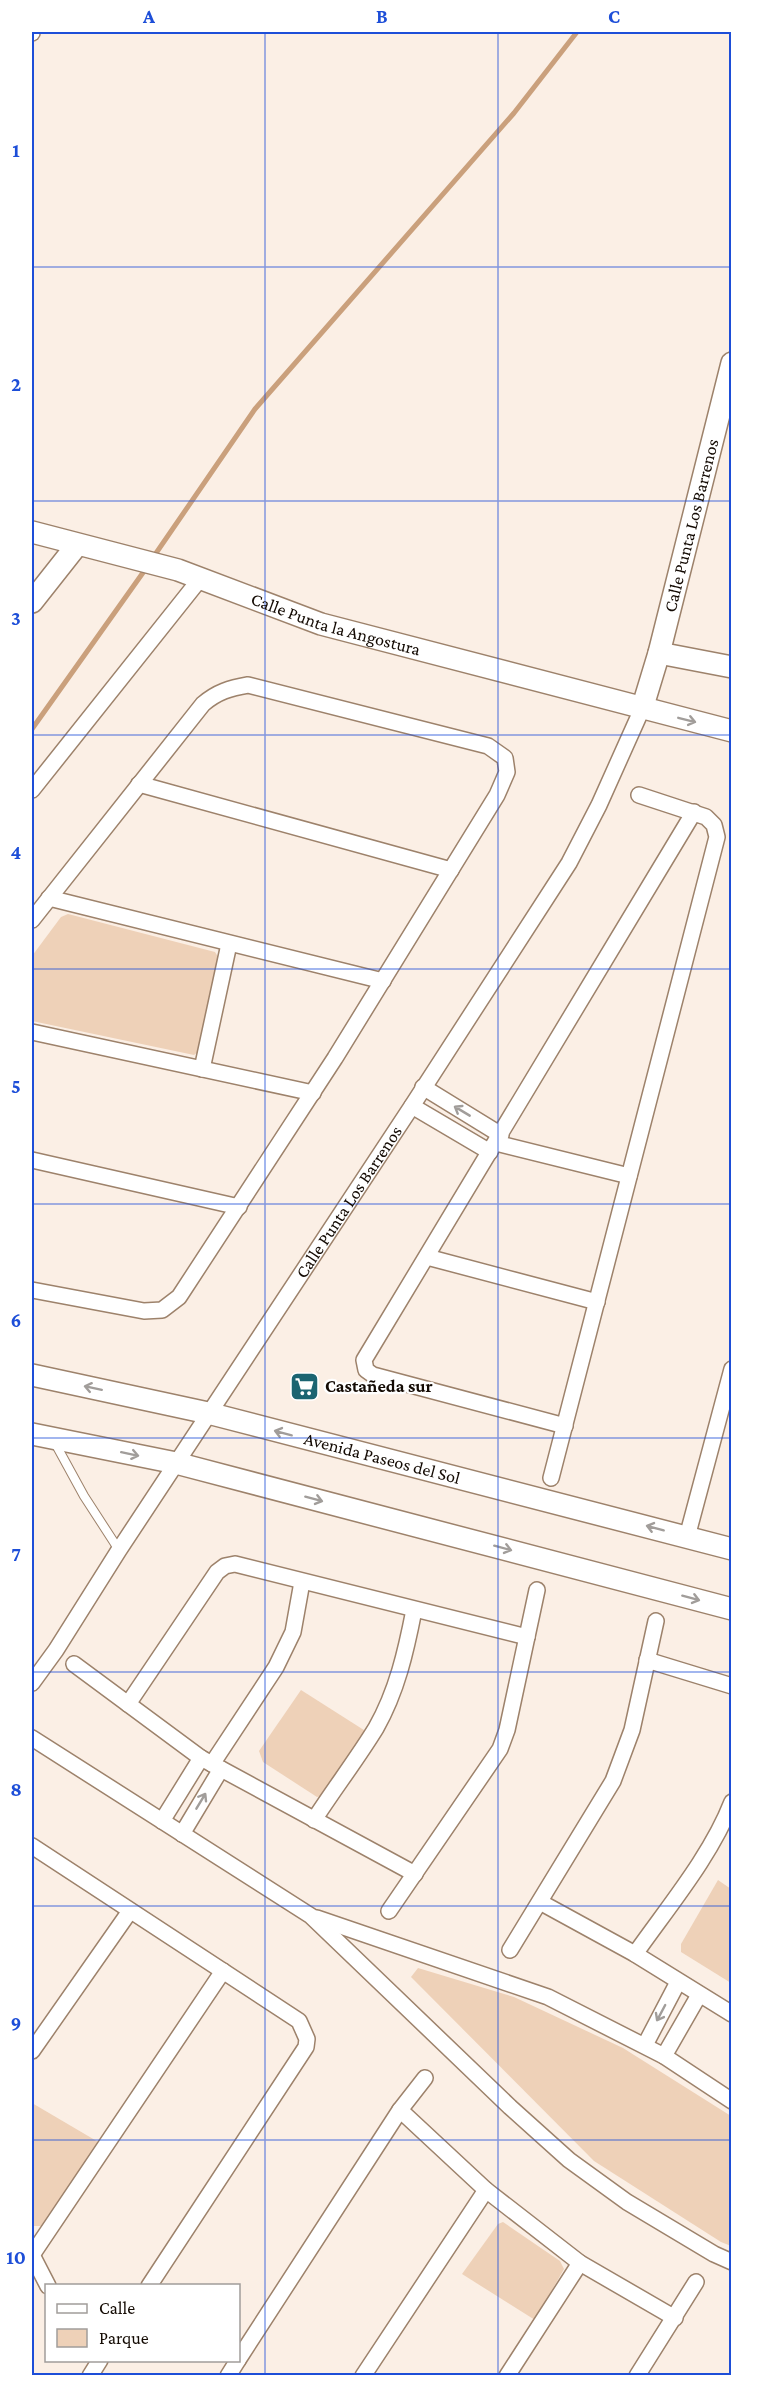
<svg xmlns="http://www.w3.org/2000/svg" width="763" height="2407" font-family="'Crimson Pro',serif">
  <style>
    .green { fill: #eed1b8 }
    .lines { fill: none; stroke-linecap: round; stroke-linejoin: round }
    .stream { stroke: #caa07c; stroke-width: 5 }
    .lane-casing { stroke: #9d826b; stroke-width: 10 }
    .street-casing { stroke: #9d826b; stroke-width: 18 }
    .secondary-casing { stroke: #9d826b; stroke-width: 24 }
    .lane { stroke: #fff; stroke-width: 8 }
    .street { stroke: #fff; stroke-width: 15 }
    .secondary { stroke: #fff; stroke-width: 21 }
    .oneway { stroke: #a19d9a }
    .grid { fill: none; stroke: #1d4ed8; stroke-width: 1.5; stroke-opacity: 0.55 }
    .labels { text-anchor: middle; dominant-baseline: central; stroke-width: 4.5; stroke-linejoin: round; paint-order: stroke }
    .street-label { font-size: 18px; fill: #130a03; stroke: #fff }
    .poi-label { font-size: 18px; font-weight: bold; fill: #130a03; stroke: #fff; text-anchor: start }
    .neatline { fill: none; stroke: #1d4ed8; stroke-width: 2 }
    .grid-label { font-size: 20px; text-anchor: middle; font-weight: bold; fill: #1d4ed8 }
  </style>
  <rect width="100%" height="100%" fill="#fbefe5"/>
  <!-- green -->
  <g class="green">
    <path d="M68,914L215,952L220,960L202,1049L194,1055L32,1021V956L61,917Z"/>
    <path d="M301,1690L367,1732L327,1795L317,1797L263,1762L259,1751Z"/>
    <path d="M718,1880L731,1889V1983L681,1952V1944Z"/>
    <path d="M418,1968L514,1997L623,2048L731,2116V2246L721,2242L594,2161L411,1977Z"/>
    <path d="M32,2103L100,2143L44,2226H34L32,2221Z"/>
    <path d="M503,2222L560,2261L564,2269L535,2320L462,2274L498,2224Z"/>
  </g>
  <g class="lines">
    <!-- stream -->
    <g class="stream">
      <path d="M152,559L255,409L514,113L577,32"/>
      <path d="M32,729L147,567"/>
    </g>
    <defs>
      <path id="lane" d="M55,1443L84,1496L119,1550"/>
      <g id="street">
        <path d="M32,33V32"/>
        <path d="M139,784L451,870"/>
        <path d="M32,790L200,579"/>
        <path d="M49,898L383,981"/>
        <path d="M32,920L203,704C217,692 230,688 248,685L488,746L505,758L507,772L497,795L335,1058L179,1297L162,1310L144,1311L32,1290"/>
        <path d="M32,1032L313,1093"/>
        <path d="M202,1069L229,944"/>
        <path d="M423,1087L501,1135"/>
        <path d="M412,1106L490,1152"/>
        <path d="M496,1143L629,1176"/>
        <path d="M32,1160L239,1207"/>
        <path d="M427,1257L597,1302"/>
        <path d="M565,1426L373,1375L366,1370L364,1360L694,812"/>
        <path d="M551,1478L717,837L714,825L706,817L639,795"/>
        <path d="M687,1537L732,1369"/>
        <path d="M647,1660L732,1686"/>
        <path d="M74,1664L201,1758L415,1874"/>
        <path id="s1" d="M32,1683L56,1650L119,1550L412,1106L569,863L599,805L642,709"/>
        <path d="M128,1704L217,1572L225,1566L235,1564L527,1637"/>
        <path d="M32,1738L311,1916L510,2107L569,2160L627,2202L714,2254L732,2262"/>
        <path d="M212,1764L276,1667L293,1632L302,1582"/>
        <path d="M314,1820C334,1789 357,1759 376,1728C397,1691 406,1651 414,1610"/>
        <path d="M162,1821L201,1758"/>
        <path d="M182,1834L221,1769"/>
        <path d="M32,1846L299,2021L307,2039L306,2047L149,2286"/>
        <path d="M540,1902L635,1954L732,2014"/>
        <path d="M389,1911L500,1749L507,1730L537,1590"/>
        <path d="M317,1918L548,1997L664,2056L732,2101"/>
        <path d="M510,1950L613,1781L632,1730L656,1621"/>
        <path d="M635,1954C668,1907 711,1856 732,1802"/>
        <path d="M645,2045L678,1982"/>
        <path d="M32,2051L130,1911"/>
        <path d="M664,2056L699,1995"/>
        <path d="M400,2110L486,2190L580,2263L675,2318"/>
        <path d="M32,2255L223,1971"/>
        <path d="M32,2255L48,2286"/>
        <path d="M238,2360L400,2110L425,2078"/>
        <path d="M90,2376L100,2360"/>
        <path d="M228,2376L238,2360"/>
        <path d="M363,2376L486,2190"/>
        <path d="M507,2376L580,2263"/>
        <path d="M637,2376L696,2282"/>
      </g>
      <g id="secondary">
        <path id="s2" d="M32,532L178,570L321,624L732,731"/>
        <path d="M32,602L77,545"/>
        <path d="M659,653L732,667"/>
        <path id="s3" d="M642,709L659,653L732,363"/>
        <path id="s4" d="M32,1375L208,1413L732,1549"/>
        <path d="M32,1434L176,1463L732,1609"/>
      </g>
    </defs>
    <!-- lane casing -->
    <use href="#lane" class="lane-casing"/>
    <!-- street casing -->
    <use href="#street" class="street-casing"/>
    <!-- secondary casing -->
    <use href="#secondary" class="secondary-casing"/>
    <!-- lane -->
    <use href="#lane" class="lane"/>
    <!-- street -->
    <use href="#street" class="street"/>
    <!-- secondary -->
    <use href="#secondary" class="secondary"/>
  </g>
  <!-- one-way arrows -->
  <defs><path id="oneway-shaft" d="M-6 0H5M1.5-3L5.5 0L1.5 3" fill="none" stroke-width="1.6" stroke-linecap="round" stroke-linejoin="round" transform="scale(1.5)"/></defs>
  <g class="oneway">
    <use href="#oneway-shaft" transform="translate(687 720) rotate(14)"/>
    <use href="#oneway-shaft" transform="translate(462 1111) rotate(-149)"/>
    <use href="#oneway-shaft" transform="translate(93 1388) rotate(-168)"/>
    <use href="#oneway-shaft" transform="translate(283 1433) rotate(-165)"/>
    <use href="#oneway-shaft" transform="translate(130 1454) rotate(12)"/>
    <use href="#oneway-shaft" transform="translate(314 1499) rotate(15)"/>
    <use href="#oneway-shaft" transform="translate(655 1528) rotate(-165)"/>
    <use href="#oneway-shaft" transform="translate(503 1548) rotate(15)"/>
    <use href="#oneway-shaft" transform="translate(691 1598) rotate(15)"/>
    <use href="#oneway-shaft" transform="translate(201 1801) rotate(-59)"/>
    <use href="#oneway-shaft" transform="translate(661 2013) rotate(118)"/>
  </g>
  <!-- grid -->
  <path class="grid" d="M265,32V2376M498,32V2376M32,267H732M32,501H732M32,735H732M32,969H732M32,1204H732M32,1438H732M32,1672H732M32,1906H732M32,2140H732"/>
  <!-- icons -->
  <defs>
    <symbol id="supermarket-square" viewBox="-11 -11 22 22"><rect x="-9" y="-9" width="18" height="18" rx="4" fill="#1b6471" stroke="#fff"/><path d="M-6-5.5h2.5l.6 2H6L4.5 2H-2.5L-4.4-4H-6ZM-1.5 3.2a1.3 1.3 0 1 0 .1 0ZM3 3.2a1.3 1.3 0 1 0 .1 0Z" fill="#fff"/></symbol>
  </defs>
  <g fill-rule="evenodd">
    <use href="#supermarket-square" x="288" y="1370" width="33" height="33"/>
  </g>
  <g class="labels">
    <!-- street labels -->
    <g class="street-label">
      <text stroke="none"><textPath href="#s3" startOffset="190">Calle Punta Los Barrenos</textPath></text>
      <text stroke="none"><textPath href="#s2" startOffset="318">Calle Punta la Angostura</textPath></text>
      <text stroke="none"><textPath href="#s1" startOffset="576">Calle Punta Los Barrenos</textPath></text>
      <text stroke="none"><textPath href="#s4" startOffset="360">Avenida Paseos del Sol</textPath></text>
    </g>
    <!-- poi labels -->
    <g class="poi-label">
      <text x="325" y="1386">Castañeda sur</text>
    </g>
  </g>
  <!-- border -->
  <rect width="763" height="2407" fill="none" stroke="#ffffff" stroke-width="66"/>
  <!-- legend -->
  <rect x="45" y="2284" width="195" height="78" fill="#ffffff" stroke="#a19d9a" stroke-width="1.5"/>
  <rect x="57" y="2304" width="30" height="9" fill="#ffffff" stroke="#a19d9a" stroke-width="1.5"/>
  <text x="99" y="2314" font-size="18" fill="#130a03">Calle</text>
  <rect x="57" y="2329" width="30" height="18" fill="#eed1b8" stroke="#a19d9a" stroke-width="1.5"/>
  <text x="99" y="2344" font-size="18" fill="#130a03">Parque</text>
  <rect x="33" y="33" width="697" height="2341" class="neatline"/>
  <g class="grid-label">
    <text x="149" y="23">A</text>
    <text x="382" y="23">B</text>
    <text x="614" y="23">C</text>
    <text x="16" y="157">1</text>
    <text x="16" y="391">2</text>
    <text x="16" y="625">3</text>
    <text x="16" y="859">4</text>
    <text x="16" y="1093">5</text>
    <text x="16" y="1327">6</text>
    <text x="16" y="1561">7</text>
    <text x="16" y="1796">8</text>
    <text x="16" y="2030">9</text>
    <text x="16" y="2264">10</text>
  </g>
</svg>
